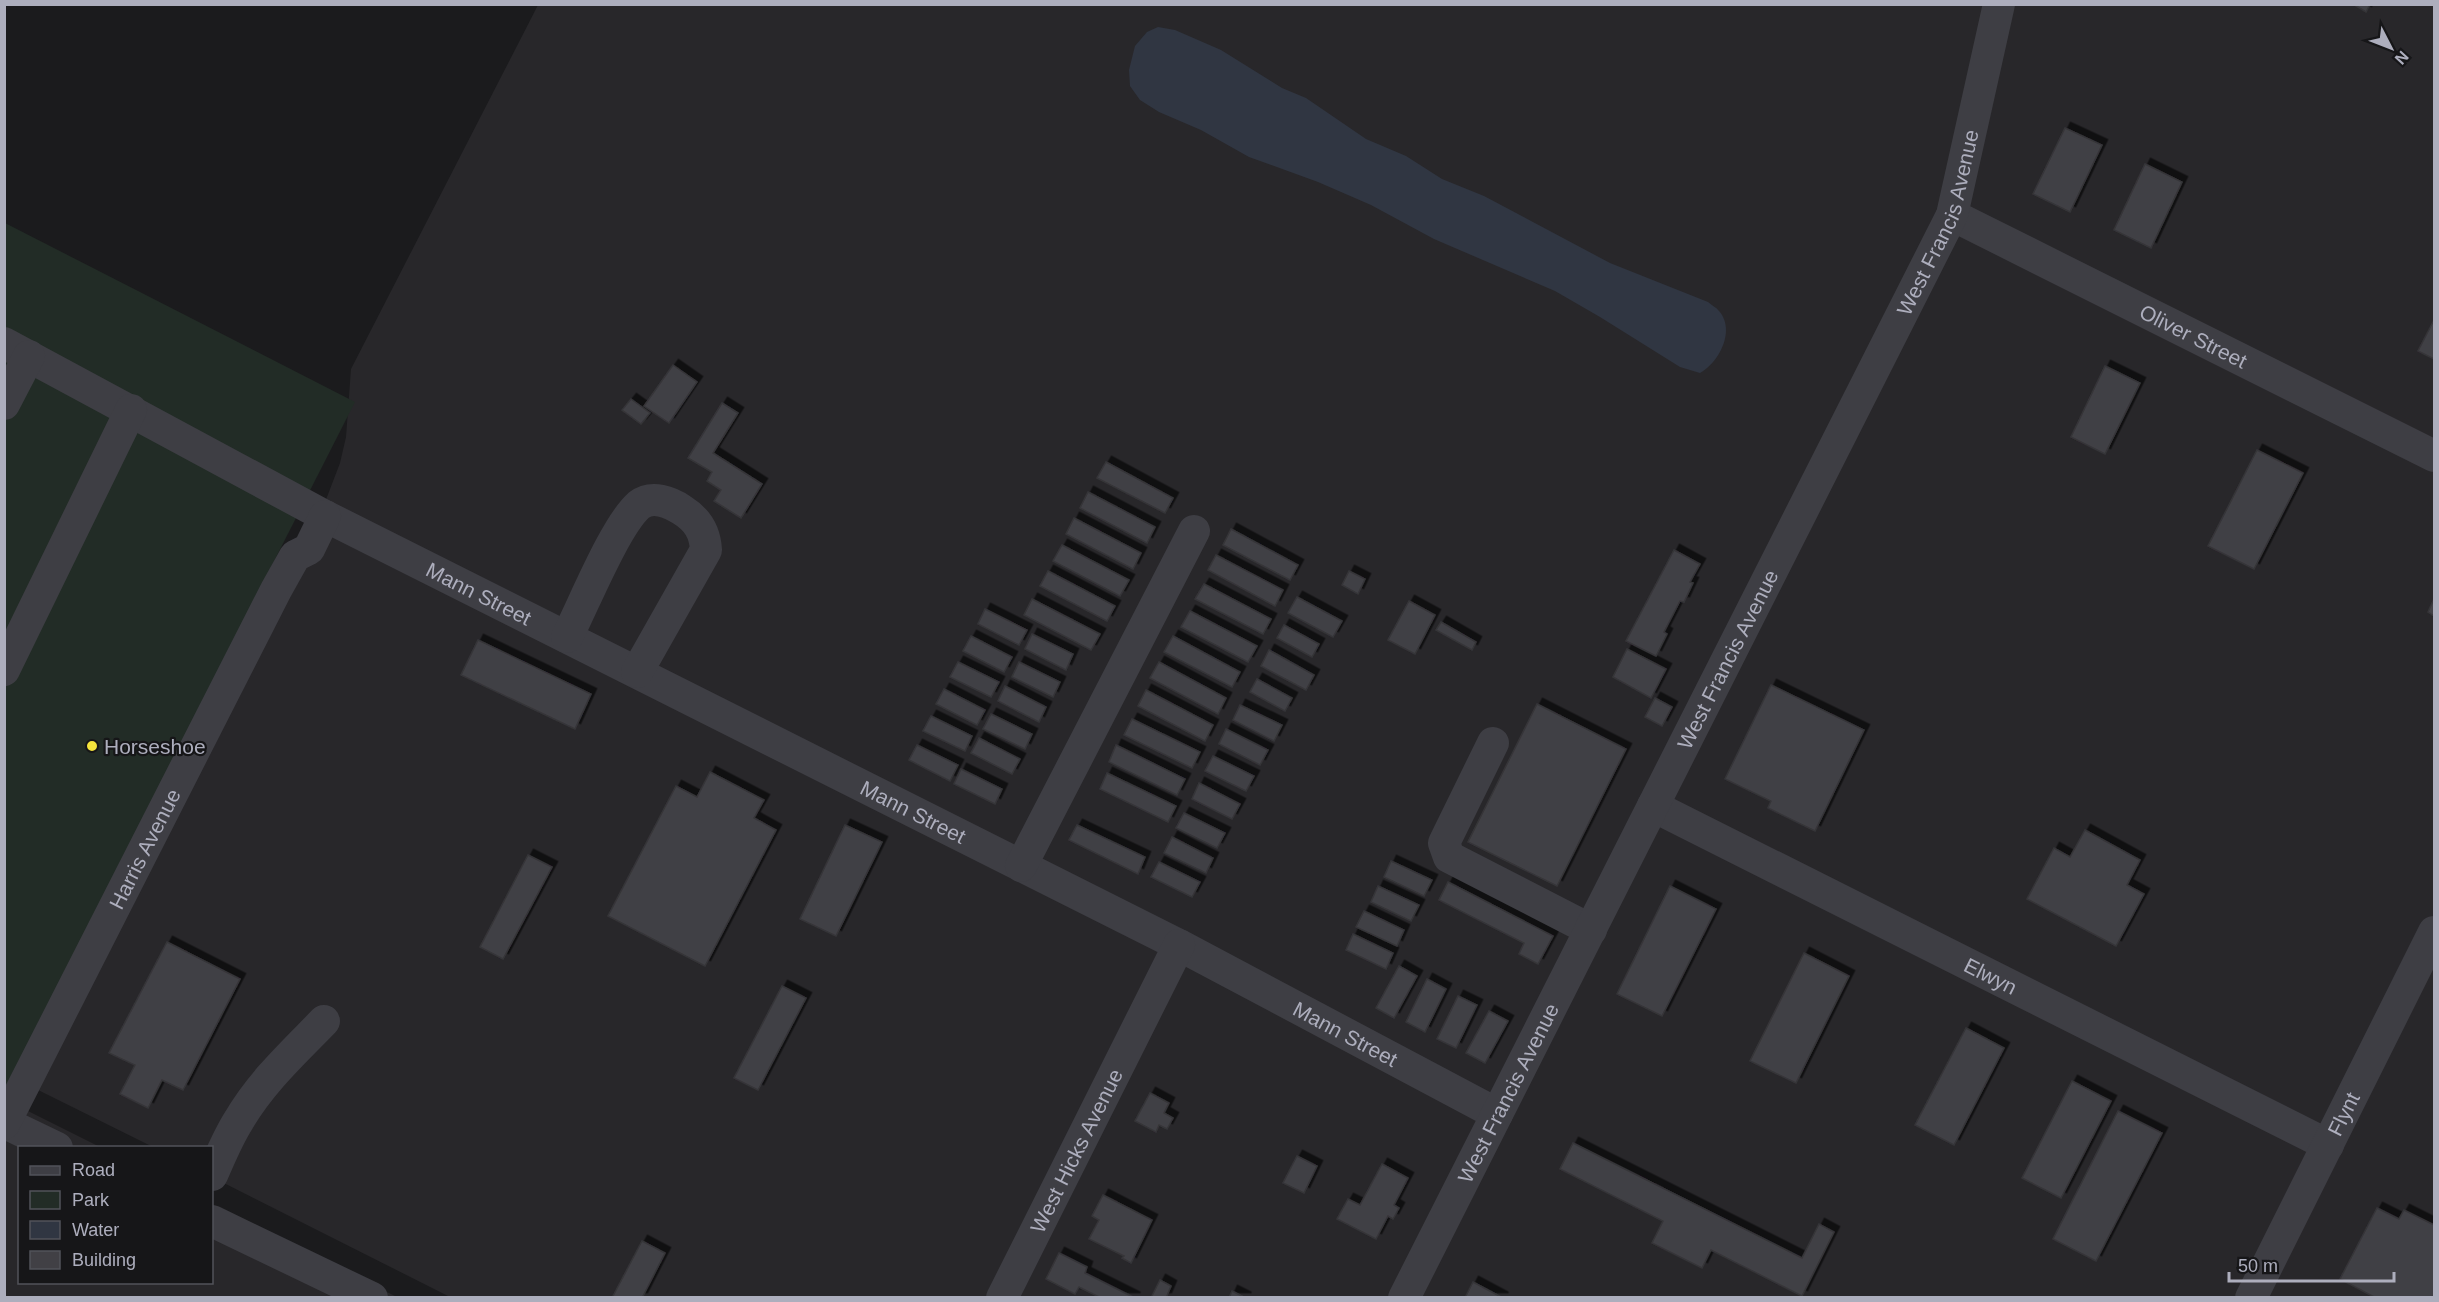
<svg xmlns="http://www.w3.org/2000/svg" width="2439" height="1302" font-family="Arial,sans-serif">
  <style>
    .built { fill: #28272a }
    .green { fill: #222c26 }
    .water { fill: #303642 }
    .building { fill: #414045; stroke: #363539; stroke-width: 1.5; filter: url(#shadow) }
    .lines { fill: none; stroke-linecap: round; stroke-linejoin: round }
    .minor { stroke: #3e3e44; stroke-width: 32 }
    .poi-dot { fill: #f4e43c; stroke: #161618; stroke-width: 2 }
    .labels { text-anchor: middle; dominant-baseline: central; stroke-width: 4.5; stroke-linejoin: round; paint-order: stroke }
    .street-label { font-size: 21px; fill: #adaebd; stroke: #161618 }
    .poi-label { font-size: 21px; fill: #adaebd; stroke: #161618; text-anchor: start }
  </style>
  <defs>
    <filter id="shadow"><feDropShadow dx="5.5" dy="-5.5" stdDeviation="0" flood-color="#0009"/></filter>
  </defs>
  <rect width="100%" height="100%" fill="#1b1b1d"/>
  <!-- built -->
  <g class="built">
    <path d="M538,5H2434V1297H450L212,1177V1148L153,1147L32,1087L322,510L340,463L346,437L351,369Z"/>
    <path d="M18,1106L100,1147L20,1148V1282H212V1204L397,1297H5L4,1134Z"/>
  </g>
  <!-- green -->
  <path class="green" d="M5,223L355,402L5,1090Z"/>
  <!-- water -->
  <path class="water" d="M1158,27L1175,30L1221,50L1282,88L1306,98L1366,139L1406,156L1442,179L1484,196L1610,263L1708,302C1711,305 1716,307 1719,311C1736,330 1719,363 1700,373L1680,367L1600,317L1555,291L1434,239L1371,205L1318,182L1249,157L1201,130L1159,112L1140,100L1130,86L1129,70L1135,46L1147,32Z"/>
  <!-- building -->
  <g class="building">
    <path d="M2353,4H2370L2366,12Z"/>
    <path d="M2065,128L2102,145L2070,212L2033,194Z"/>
    <path d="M2145,164L2182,182L2151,248L2114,230Z"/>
    <path d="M2434,320V359L2418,351Z"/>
    <path d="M673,365L697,382L669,423L644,406Z"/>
    <path d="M2105,366L2140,383L2105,454L2071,437Z"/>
    <path d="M631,399L650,413L641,424L622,410Z"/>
    <path d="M722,403L738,413L713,453L762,484L741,518L714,501L721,490L707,481L712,472L688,458Z"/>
    <path d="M2257,450L2303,473L2254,569L2208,546Z"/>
    <path d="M1106,462L1173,498L1165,513L1097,478Z"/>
    <path d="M1088,492L1155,527L1147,543L1080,508Z"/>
    <path d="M1074,518L1141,553L1133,569L1066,534Z"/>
    <path d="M1231,529L1298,565L1290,580L1223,545Z"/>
    <path d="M1062,545L1129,580L1120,596L1053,561Z"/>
    <path d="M1674,550L1700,564L1690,582L1693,583L1684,602L1680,601L1664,632L1667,634L1656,656L1626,641Z"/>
    <path d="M1216,555L1283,590L1275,606L1208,570Z"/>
    <path d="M1048,571L1115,606L1107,621L1040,586Z"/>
    <path d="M1349,571L1365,579L1358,594L1342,585Z"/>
    <path d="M1204,584L1271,619L1263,634L1195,599Z"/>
    <path d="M1297,597L1342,621L1333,637L1288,613Z"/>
    <path d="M1032,599L1100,634L1091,650L1024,615Z"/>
    <path d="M2434,599V616L2428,612Z"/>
    <path d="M1409,601L1435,615L1415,654L1388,640Z"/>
    <path d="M985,609L1027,630L1019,645L978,624Z"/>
    <path d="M1190,611L1257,646L1248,662L1181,627Z"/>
    <path d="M1441,622L1476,642L1472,650L1436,630Z"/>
    <path d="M1284,625L1319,644L1312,657L1277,638Z"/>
    <path d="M1032,634L1073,654L1066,670L1025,649Z"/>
    <path d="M971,636L1012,657L1004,672L963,651Z"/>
    <path d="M1173,636L1240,672L1232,687L1164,652Z"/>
    <path d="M478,640L591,694L575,729L461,675Z"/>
    <path d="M1627,649L1666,669L1651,698L1613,677Z"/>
    <path d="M1269,650L1314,675L1306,690L1261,666Z"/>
    <path d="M958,662L999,682L991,697L950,677Z"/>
    <path d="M1019,662L1060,682L1053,697L1012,677Z"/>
    <path d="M1159,662L1226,698L1218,714L1150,678Z"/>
    <path d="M1257,679L1292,698L1285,711L1250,692Z"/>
    <path d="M1771,685L1864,730L1815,831L1768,808L1771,801L1725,779Z"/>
    <path d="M1005,686L1046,707L1039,722L998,701Z"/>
    <path d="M944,689L985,710L977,725L936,704Z"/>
    <path d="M1146,690L1213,725L1205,741L1138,706Z"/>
    <path d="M1655,698L1672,707L1662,726L1645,717Z"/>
    <path d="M1537,704L1626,749L1557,886L1468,842Z"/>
    <path d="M1240,705L1282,725L1274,741L1233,720Z"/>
    <path d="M991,714L1032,734L1025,749L983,729Z"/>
    <path d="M931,716L972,736L965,751L923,731Z"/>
    <path d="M1132,719L1200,752L1192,768L1124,735Z"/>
    <path d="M1226,729L1268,750L1260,765L1219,744Z"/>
    <path d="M979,738L1020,759L1012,774L971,753Z"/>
    <path d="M917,745L958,765L950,781L909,760Z"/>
    <path d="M1116,745L1185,779L1177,795L1109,762Z"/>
    <path d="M1213,756L1254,776L1246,791L1205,771Z"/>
    <path d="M961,769L1002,789L995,804L954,784Z"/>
    <path d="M710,772L764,800L754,818L776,830L705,966L608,916L676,786L697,797Z"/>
    <path d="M1107,773L1176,806L1168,822L1100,789Z"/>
    <path d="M1199,783L1240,804L1232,819L1192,799Z"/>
    <path d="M1184,813L1225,833L1217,848L1176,828Z"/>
    <path d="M845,825L882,842L836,936L800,919Z"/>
    <path d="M1077,825L1145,857L1138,874L1069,840Z"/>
    <path d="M2085,830L2140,860L2127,885L2144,894L2116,946L2027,899L2054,848L2070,857Z"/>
    <path d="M1172,837L1213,858L1206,873L1164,853Z"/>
    <path d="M528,855L552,867L503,959L480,947Z"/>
    <path d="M1391,861L1432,880L1424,896L1384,877Z"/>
    <path d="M1159,862L1200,882L1192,897L1151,877Z"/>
    <path d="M1448,882L1553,936L1538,964L1519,954L1524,943L1439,900Z"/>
    <path d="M1378,886L1419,905L1411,921L1371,902Z"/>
    <path d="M1670,886L1716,909L1662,1016L1617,994Z"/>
    <path d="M1364,911L1404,930L1397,946L1356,927Z"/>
    <path d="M1353,934L1393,953L1386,969L1346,950Z"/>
    <path d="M167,942L240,979L183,1090L162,1080L148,1108L120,1094L135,1065L109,1053Z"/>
    <path d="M1804,953L1849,976L1796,1083L1750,1061Z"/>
    <path d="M1399,966L1417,976L1394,1018L1376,1008Z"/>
    <path d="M1427,979L1446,989L1425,1032L1406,1022Z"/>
    <path d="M782,986L806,998L758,1090L734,1078Z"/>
    <path d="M1458,996L1477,1005L1456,1048L1437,1039Z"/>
    <path d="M1489,1011L1508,1021L1485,1063L1466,1053Z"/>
    <path d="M1966,1028L2004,1048L1954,1145L1915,1125Z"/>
    <path d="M2072,1081L2111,1101L2061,1198L2022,1178Z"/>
    <path d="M1150,1093L1169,1103L1164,1113L1173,1118L1167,1129L1159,1125L1156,1132L1135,1121Z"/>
    <path d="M2118,1111L2162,1133L2096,1261L2053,1239Z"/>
    <path d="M1573,1143L1802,1258L1819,1224L1834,1232L1802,1296L1711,1250L1702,1268L1652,1243L1663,1221L1560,1169Z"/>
    <path d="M1297,1156L1317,1166L1304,1193L1283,1183Z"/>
    <path d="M1382,1164L1408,1178L1394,1205L1399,1208L1393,1219L1388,1216L1376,1239L1337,1219L1348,1199L1360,1205Z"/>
    <path d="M1103,1195L1152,1220L1131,1263L1122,1258L1124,1256L1089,1239L1099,1220L1092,1216Z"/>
    <path d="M2377,1208L2399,1219L2404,1210L2434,1225V1298H2376L2340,1279Z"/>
    <path d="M642,1241L665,1253L642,1298H612Z"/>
    <path d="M1059,1253L1087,1267L1085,1273L1135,1298H1101L1079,1287L1075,1294L1046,1279Z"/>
    <path d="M1160,1280L1171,1286L1166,1298H1151Z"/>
    <path d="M1473,1282L1503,1298H1465Z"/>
    <path d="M1232,1291L1246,1298H1229Z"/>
  </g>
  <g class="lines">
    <!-- minor -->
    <g class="minor">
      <path id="s1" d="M1952,215L2434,456"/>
      <path id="s2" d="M4,343L325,516L1179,945L1497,1114"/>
      <path d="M4,404L29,356"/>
      <path d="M567,637C583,606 615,526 639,505C652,495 670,502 682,510C698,520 705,532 706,550L637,672"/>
      <path d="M4,670L131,410"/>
      <path d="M1493,743L1444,843L1449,857L1591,930"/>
      <path id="s3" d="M1653,806L2328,1145"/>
      <path d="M1021,866L1194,531"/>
      <path d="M5,1123L57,1148"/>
      <path id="s4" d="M4,1124L276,590L295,556L309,549L325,516"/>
      <path d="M212,1175C220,1157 228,1137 239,1120C261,1082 294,1052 324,1021"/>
      <path d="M212,1221L372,1298"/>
      <path id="s5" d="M1002,1298L1179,945"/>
      <path id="s6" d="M1404,1298L1952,215L1999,4"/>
      <path id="s7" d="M2251,1298L2434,932"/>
    </g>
  </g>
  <!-- markers -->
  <circle class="poi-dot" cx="92" cy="746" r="6"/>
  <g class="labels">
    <!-- street labels -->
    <g class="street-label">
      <text stroke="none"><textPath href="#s6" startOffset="1202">West Francis Avenue</textPath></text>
      <text stroke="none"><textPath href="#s1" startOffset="270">Oliver Street</textPath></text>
      <text stroke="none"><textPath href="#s2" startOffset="537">Mann Street</textPath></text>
      <text stroke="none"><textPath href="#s6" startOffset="716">West Francis Avenue</textPath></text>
      <text stroke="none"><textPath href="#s2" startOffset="1023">Mann Street</textPath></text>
      <text stroke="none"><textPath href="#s4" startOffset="309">Harris Avenue</textPath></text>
      <text stroke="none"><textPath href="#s3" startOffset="378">Elwyn</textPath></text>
      <text stroke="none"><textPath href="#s2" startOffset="1509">Mann Street</textPath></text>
      <text stroke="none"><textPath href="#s6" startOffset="230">West Francis Avenue</textPath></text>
      <text stroke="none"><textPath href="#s7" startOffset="206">Flynt</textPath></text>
      <text stroke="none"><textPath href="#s5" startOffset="165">West Hicks Avenue</textPath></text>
    </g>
    <!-- poi labels -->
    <g class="poi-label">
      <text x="104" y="746">Horseshoe</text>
    </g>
  </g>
  <!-- border -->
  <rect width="2439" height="1302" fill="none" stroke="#adaebd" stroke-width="12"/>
  <!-- legend -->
  <rect x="18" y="1146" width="195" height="138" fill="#161618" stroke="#52535a" stroke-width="1.5"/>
  <rect x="30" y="1166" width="30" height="9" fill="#3e3e44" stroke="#52535a" stroke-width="1.5"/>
  <text x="72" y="1176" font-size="18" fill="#adaebd">Road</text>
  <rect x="30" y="1191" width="30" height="18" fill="#222c26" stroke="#52535a" stroke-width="1.5"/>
  <text x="72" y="1206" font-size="18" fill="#adaebd">Park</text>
  <rect x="30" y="1221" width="30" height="18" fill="#303642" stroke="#52535a" stroke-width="1.5"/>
  <text x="72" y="1236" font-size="18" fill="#adaebd">Water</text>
  <rect x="30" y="1251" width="30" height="18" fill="#414045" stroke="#52535a" stroke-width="1.5"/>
  <text x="72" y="1266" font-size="18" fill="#adaebd">Building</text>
  <!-- north arrow -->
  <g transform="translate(2391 48) rotate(132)" stroke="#161618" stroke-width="4.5" paint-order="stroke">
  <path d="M0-4.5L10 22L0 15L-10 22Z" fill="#adaebd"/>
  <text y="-9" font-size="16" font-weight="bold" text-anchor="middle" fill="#adaebd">N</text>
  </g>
  <!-- scale -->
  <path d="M2229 1272v9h165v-9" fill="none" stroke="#adaebd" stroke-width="3"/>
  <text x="2238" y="1272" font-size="18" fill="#adaebd" stroke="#161618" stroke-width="4.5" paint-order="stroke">50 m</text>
</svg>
